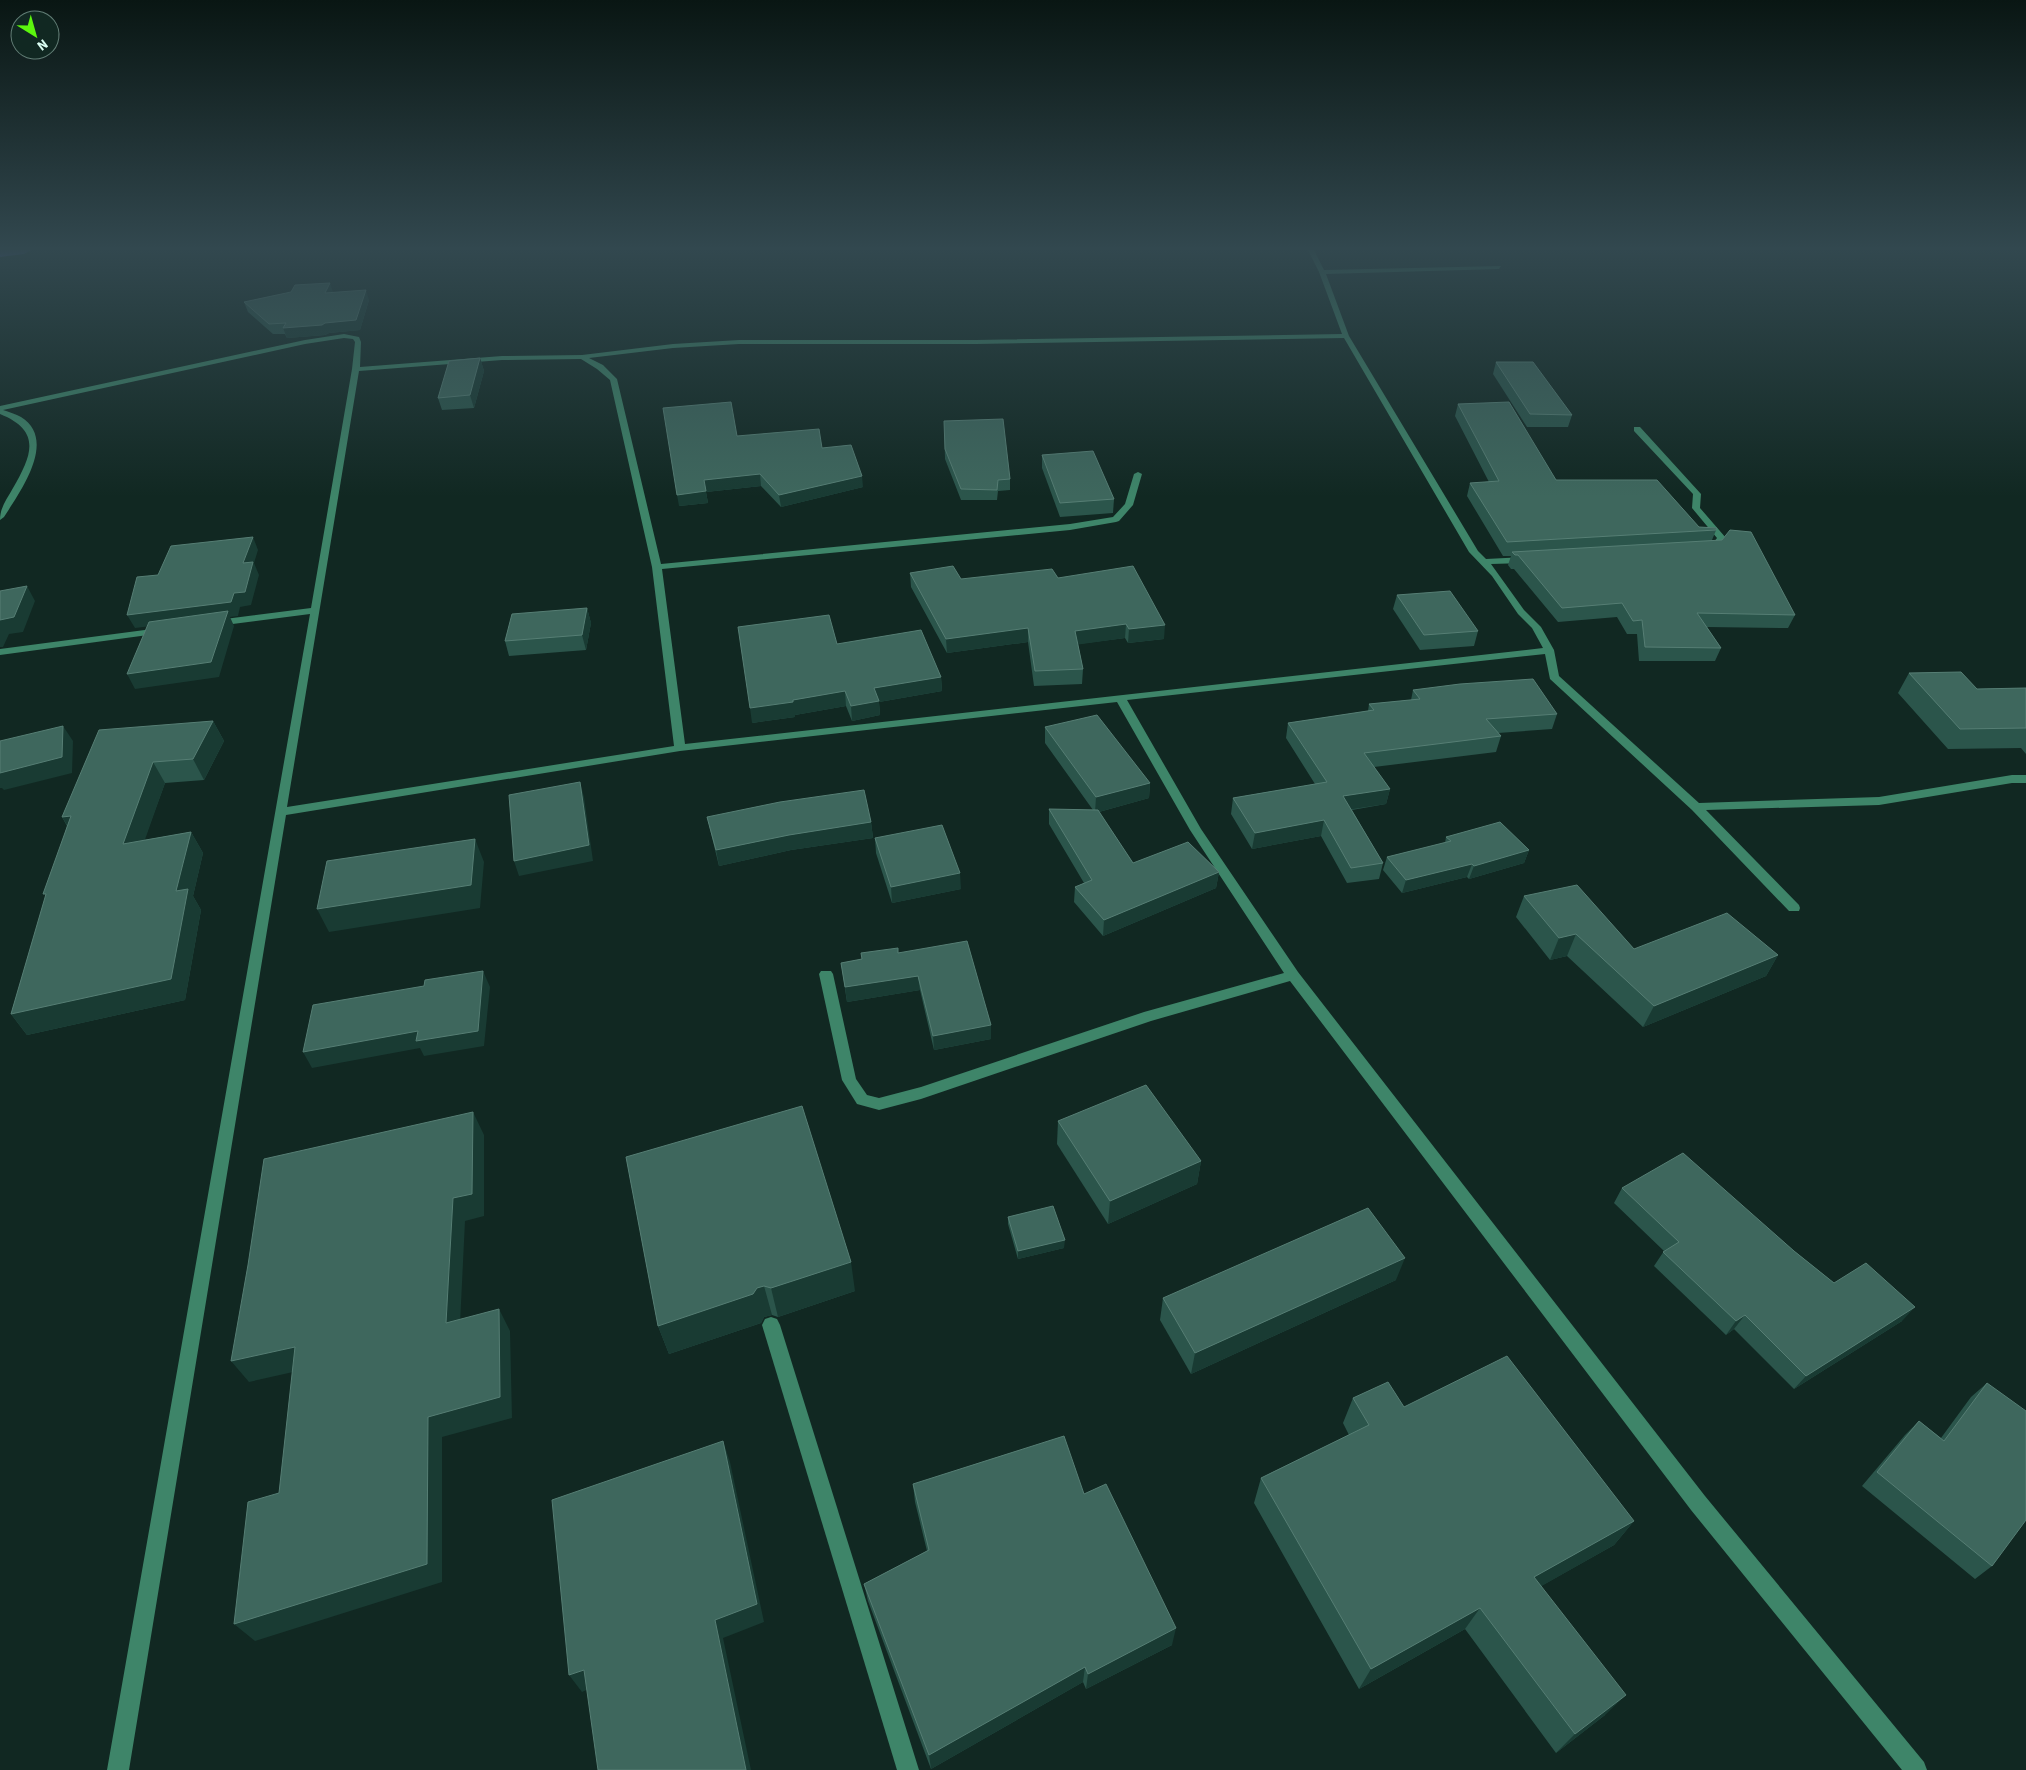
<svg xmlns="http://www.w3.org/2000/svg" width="2026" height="1770" font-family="'Source Sans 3',sans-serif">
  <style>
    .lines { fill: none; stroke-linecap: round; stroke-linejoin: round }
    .minor { fill: #3e8569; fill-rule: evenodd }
    .highway { fill: #675af8; fill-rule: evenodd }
    .wall { fill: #2b554b }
    .shaded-wall { fill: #193b33 }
    .building { fill: #3e675d; stroke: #567e74 }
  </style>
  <rect width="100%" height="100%" fill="#112822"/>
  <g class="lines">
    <!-- minor -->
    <g class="minor">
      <path d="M1308,250H1314L1324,270L1501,266L1499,269L1326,274L1349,336L1478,551L1486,559L1525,557L1530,560L1525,563L1491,564L1524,610L1541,627L1554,650L1559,676L1699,803L1879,797L2012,775H2026V783H2012L1879,805L1706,810L1799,905L1800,908L1799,911H1789L1692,810L1550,679L1545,654L1127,700L1201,829L1298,972L1705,1496L1924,1762L1927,1770H1902L1691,1510L1290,981L1151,1021L921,1099L879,1110L857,1104L842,1080L819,974L821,971H831L833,974L856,1079L867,1095L879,1098L921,1087L1144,1012L1284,973L1190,830L1117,702L680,751L286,815L129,1770H107L310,614L217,626L212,623L217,620L311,608L352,369L355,342L353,339L344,338L305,344L3,410C9,412 16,414 21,417C58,440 20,492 4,517L0,520C0,507 7,499 13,488C32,455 42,431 0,414V406L305,340L344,334L359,337L361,342L360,367L502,356L582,355L673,344L739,340H976L1342,334L1319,272ZM1344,338L1469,552L1492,576L1518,614L1532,628L1543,648L685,744L662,569L1070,530L1116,522L1119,521L1133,505L1142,474L1138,472L1134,474L1125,504L1113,517L1070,524L661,564L617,379L603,365L589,358L673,348L739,344H976ZM581,359L597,369L610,380L652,567L674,746L287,807L359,371L502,360Z"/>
      <path d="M1634,427H1640L1701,494L1700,508L1726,538L1717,551L1710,552L1705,549L1711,546L1717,538L1692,508L1693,494L1634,431Z"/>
      <path d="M160,628L163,629V633L0,655V649Z"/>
      <path d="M771,1317L777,1319L780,1325L919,1770H897L762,1325L765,1319Z"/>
    </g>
    <!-- highway -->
    <path class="highway" d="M0,250H31L24,254L0,257Z"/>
  </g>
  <!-- wall -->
  <g class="wall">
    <path d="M333,292L369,300L360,330L329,333L325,335L287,338L285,334H273L248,312L244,302Z"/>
    <path d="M480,358L484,371L474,408L442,410L438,398Z"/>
    <path d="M1496,362L1572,415L1568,427H1527L1493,374Z"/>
    <path d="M1458,404L1556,480L1699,527L1717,528L1712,540L1795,615L1788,628L1707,627L1721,648L1715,661H1639L1637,634H1627L1617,617L1558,622L1514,569H1511L1508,565L1511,556H1503L1467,496L1470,483L1489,482L1455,416Z"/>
    <path d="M944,421L1010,479V490L998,491L997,500H961L945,459Z"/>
    <path d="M737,436L822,448L863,487L781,507L761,486L706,492L708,503L679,506Z"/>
    <path d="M1042,455L1114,499L1113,513L1060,517L1042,468Z"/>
    <path d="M910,573L961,579L1058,578L1164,639L1128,643L1125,638L1078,644L1083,669L1082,684L1034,686L1028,642L947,653L911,587Z"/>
    <path d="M1397,595L1478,631L1474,646L1420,650L1393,609Z"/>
    <path d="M587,608L591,623L586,650L509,656L505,641Z"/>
    <path d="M837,644L941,677L942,691L879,702L880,715L852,721L846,706L795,715V717L752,723Z"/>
    <path d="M1909,673L1977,689L2026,688V754L2021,748L1948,749L1898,693Z"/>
    <path d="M1413,690L1557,714L1552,729L1498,733L1501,736L1496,752L1374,767L1390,789L1386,804L1352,810L1383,863L1379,879L1347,883L1321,836L1252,849L1231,814L1233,798L1315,784L1286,738L1288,723L1368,711L1369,704L1411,700Z"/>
    <path d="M213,721L224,741L204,780L165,783L144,840L191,832L203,853L193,896L201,910L185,1000L27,1035L11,1014L67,826L62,817Z"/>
    <path d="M1045,727L1150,783L1149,798L1099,812L1133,863L1219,872L1216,888L1103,936L1074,902L1075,887L1084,883L1049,824V809L1093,810L1045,743Z"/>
    <path d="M707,817L871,822L873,838L791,850L719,866Z"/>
    <path d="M1446,837L1529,850L1524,863L1469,879L1467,877L1402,893L1383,870L1387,857L1445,843Z"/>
    <path d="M875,838L961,889L892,903L876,853Z"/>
    <path d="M1524,896L1634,949L1778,955L1766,976L1643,1027L1567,956L1550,960L1516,917Z"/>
    <path d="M898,953L991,1039L934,1050L920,990L847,1002L841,963Z"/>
    <path d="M1058,1121L1201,1161L1197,1184L1108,1224L1057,1144Z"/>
    <path d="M626,1157L855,1291L778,1317L772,1315L764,1317L761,1323L669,1354L658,1326Z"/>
    <path d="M1622,1188L1794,1251L1834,1283L1902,1321L1794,1389L1734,1329L1726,1335L1654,1266L1664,1251L1614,1203Z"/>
    <path d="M1008,1217L1064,1248L1018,1259L1008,1224Z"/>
    <path d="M1396,1280L1191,1374L1160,1320L1163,1298Z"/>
    <path d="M1987,1383L1992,1566L1975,1579L1862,1486L1905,1435L1919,1421L1941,1438L1971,1397Z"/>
    <path d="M1353,1398L1404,1407L1634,1521L1614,1545L1541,1586L1605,1715L1556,1753L1465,1629L1359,1689L1254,1503L1261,1478L1349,1435L1343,1423Z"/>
    <path d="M913,1484L1084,1494L1172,1645L1086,1689L1083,1682L931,1769L868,1601L864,1584L927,1551L915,1502Z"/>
  </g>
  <!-- shaded-wall -->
  <g class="shaded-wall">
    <path d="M330,283L333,292L325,293Z"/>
    <path d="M366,290L369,300L360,330L329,333L325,335L287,338L283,328Z"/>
    <path d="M480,358L484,371L474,408L470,395Z"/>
    <path d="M760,474L761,486L706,492L708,503L679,506L677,495L704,480Z"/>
    <path d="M862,476L863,487L781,507L779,495Z"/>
    <path d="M253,537L258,550L254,563L259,575L251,605L240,607L238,616L230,617L234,626L219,677L135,689L127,674L226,617L135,628L127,615L243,563Z"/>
    <path d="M27,586L35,601L23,632L9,634L3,647H0V620Z"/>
    <path d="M587,608L591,623L586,650L582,635Z"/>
    <path d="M1126,624L1125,638L1075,645V631Z"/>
    <path d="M1165,625L1164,639L1128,643L1129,629Z"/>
    <path d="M1028,628V642L947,653L946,639Z"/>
    <path d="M941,677L942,691L879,702L880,715L852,721L851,706L874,688Z"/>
    <path d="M845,691L846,706L795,715V717L752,723L750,708Z"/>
    <path d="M213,721L224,741L204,780L193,759Z"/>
    <path d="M63,726L73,741L72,773L4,790L2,788H0V773Z"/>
    <path d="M153,762L165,783L136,865L123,844Z"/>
    <path d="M580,782L584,797L593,861L519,876L514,861Z"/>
    <path d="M1150,783L1149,798L1095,813L1096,797Z"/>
    <path d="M1390,789L1386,804L1340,811L1343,796Z"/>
    <path d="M71,816L75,838L62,817Z"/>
    <path d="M1324,820L1321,836L1252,849L1255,833Z"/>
    <path d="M871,822L873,838L791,850L719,866L716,850L789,835Z"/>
    <path d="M191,832L203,853L193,896L201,910L185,1000L27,1035L11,1014L176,891Z"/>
    <path d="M475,839L484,862L480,908L329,932L317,909Z"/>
    <path d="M1529,850L1524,863L1469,879L1474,866Z"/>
    <path d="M1472,864L1467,877L1402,893L1406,880Z"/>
    <path d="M1219,872L1216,888L1103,936L1104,920Z"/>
    <path d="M960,873L961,889L892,903L891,887Z"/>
    <path d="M1576,934L1567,956L1550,960L1559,938Z"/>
    <path d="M1778,955L1766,976L1643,1027L1654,1006Z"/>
    <path d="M483,971L490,987L484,1046L424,1056L420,1048L312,1068L303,1052Z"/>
    <path d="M918,976L920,990L847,1002L845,987Z"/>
    <path d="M991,1025V1039L934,1050L933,1036Z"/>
    <path d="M473,1112L484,1135V1216L465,1221L459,1345L446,1323L453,1198Z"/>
    <path d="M1201,1161L1197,1184L1108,1224L1110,1201Z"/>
    <path d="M1065,1240L1064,1248L1018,1259V1251Z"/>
    <path d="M1405,1258L1396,1280L1191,1374L1195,1353Z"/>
    <path d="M851,1262L855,1291L778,1317L771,1288Z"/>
    <path d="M764,1286L772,1315L764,1317L761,1323L669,1354L658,1326L757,1288Z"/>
    <path d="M1915,1307L1902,1321L1794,1389L1806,1376Z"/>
    <path d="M499,1309L510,1331L512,1418L442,1437V1582L255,1641L234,1624L428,1417Z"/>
    <path d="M1745,1315L1734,1329L1726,1335L1736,1321Z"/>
    <path d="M295,1347L311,1368L249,1382L231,1361Z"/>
    <path d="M723,1441L730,1462L764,1622L723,1638L751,1770H746L715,1620Z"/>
    <path d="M1634,1521L1614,1545L1517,1600L1534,1577Z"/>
    <path d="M1480,1608L1465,1629L1359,1689L1371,1669Z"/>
    <path d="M1176,1628L1172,1645L1086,1689L1088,1674Z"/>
    <path d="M1085,1667L1083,1682L931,1769L929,1755Z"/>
    <path d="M584,1670L595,1686L582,1692L569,1675Z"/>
    <path d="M1626,1695L1605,1715L1556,1753L1575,1734Z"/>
  </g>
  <!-- building -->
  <g class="building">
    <path d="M330,283L325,293L366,290L356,320L325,323L322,325L283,328L286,323L269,324L244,302L291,292L295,285Z"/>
    <path d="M480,358L470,395L438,398L449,361Z"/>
    <path d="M1496,362H1533L1572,415L1530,414Z"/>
    <path d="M731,402L737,436L819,429L822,448L851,445L862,476L779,495L760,474L704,480L706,491L677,495L663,408Z"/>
    <path d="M1509,402L1556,480H1657L1699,527L1717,528L1716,530L1507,542L1470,483L1499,481L1458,404Z"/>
    <path d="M1003,419L1010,479L998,480L997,490L961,489L945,449L944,421Z"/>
    <path d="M1093,451L1114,499L1060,503L1042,455Z"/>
    <path d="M1730,530L1751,532L1795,615L1697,613L1721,648L1645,647L1642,620L1633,621L1622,603L1562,608L1518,555H1515L1512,552L1722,540Z"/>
    <path d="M253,537L243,563L253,562L245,592L234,593L231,602L127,615L137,577L158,575L171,546Z"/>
    <path d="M953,566L961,579L1052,569L1058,578L1133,566L1165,625L1129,629L1126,624L1075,631L1083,669L1035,671L1028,628L946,639L910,573Z"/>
    <path d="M27,586L14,617L0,620V591Z"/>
    <path d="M1450,591L1478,631L1424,635L1397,595Z"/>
    <path d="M587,608L582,635L505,641L512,614Z"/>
    <path d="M228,611L211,662L127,674L149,622Z"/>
    <path d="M829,615L837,644L921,630L941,677L874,688L879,701L851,706L845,691L793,700V702L750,708L738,627Z"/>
    <path d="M1961,672L1977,689L2026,688V728L1960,729L1909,673Z"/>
    <path d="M1533,679L1557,714L1486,719L1501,736L1364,753L1390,789L1343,796L1383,863L1351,868L1324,820L1255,833L1233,798L1327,782L1288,723L1374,710L1369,704L1420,699L1413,690L1460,684Z"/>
    <path d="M1097,715L1150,783L1096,797L1045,727Z"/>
    <path d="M213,721L193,759L153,762L123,844L191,832L176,891L188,889L171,979L11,1014L46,894H43L71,816L62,817L99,730Z"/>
    <path d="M63,726L62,757L0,773V741Z"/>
    <path d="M580,782L589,845L514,861L509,795Z"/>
    <path d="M864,790L871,822L789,835L716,850L707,817L780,802Z"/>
    <path d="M1049,809L1098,810L1133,863L1188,842L1219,872L1104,920L1075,887L1092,880Z"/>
    <path d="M1500,822L1529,850L1474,866L1472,864L1406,880L1387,857L1451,841L1446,837Z"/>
    <path d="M942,825L960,873L891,887L875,838Z"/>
    <path d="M475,839L471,885L317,909L327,861Z"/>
    <path d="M1577,885L1634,949L1727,913L1778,955L1654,1006L1576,934L1559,938L1524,896Z"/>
    <path d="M967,941L991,1025L933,1036L918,976L845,987L841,963L862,959L861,953L898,948V953Z"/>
    <path d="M483,971L478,1031L416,1041L418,1031L303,1052L313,1005L424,986L425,980Z"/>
    <path d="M1146,1085L1201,1161L1110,1201L1058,1121Z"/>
    <path d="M802,1106L851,1262L771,1288L764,1286L757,1288L753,1294L658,1326L626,1157Z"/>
    <path d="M473,1112L472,1194L453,1198L446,1323L499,1309L500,1397L428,1417L427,1564L234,1624L248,1502L279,1493L295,1347L231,1361L248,1265L264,1159Z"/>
    <path d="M1683,1153L1794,1251L1834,1283L1866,1263L1915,1307L1806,1376L1745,1315L1736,1321L1663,1252L1679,1242L1622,1188Z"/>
    <path d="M1053,1206L1065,1240L1018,1251L1008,1217Z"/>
    <path d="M1368,1208L1405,1258L1195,1353L1163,1298Z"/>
    <path d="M1507,1356L1634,1521L1534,1577L1626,1695L1575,1734L1480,1608L1371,1669L1261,1478L1369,1425L1353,1398L1388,1382L1404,1407Z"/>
    <path d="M1987,1383L2026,1411V1520L1992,1566L1877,1472L1919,1421L1944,1441Z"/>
    <path d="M1064,1436L1084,1494L1106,1484L1176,1628L1088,1674L1085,1667L929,1755L864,1584L929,1550L913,1484Z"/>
    <path d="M723,1441L757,1604L715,1620L746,1770H598L584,1670L569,1675L552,1500Z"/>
  </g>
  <!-- sky -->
  <linearGradient id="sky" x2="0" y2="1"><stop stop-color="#091613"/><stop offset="0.5" stop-color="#32484f"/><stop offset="1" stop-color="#32484f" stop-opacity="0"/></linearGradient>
  <rect width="2026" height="497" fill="url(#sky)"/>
  <!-- north arrow -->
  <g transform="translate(35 35) rotate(143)"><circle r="24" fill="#112822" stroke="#617d75"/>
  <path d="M0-4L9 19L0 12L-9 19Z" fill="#5cf50e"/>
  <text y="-8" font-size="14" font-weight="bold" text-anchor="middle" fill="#dafdf2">N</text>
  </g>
</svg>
